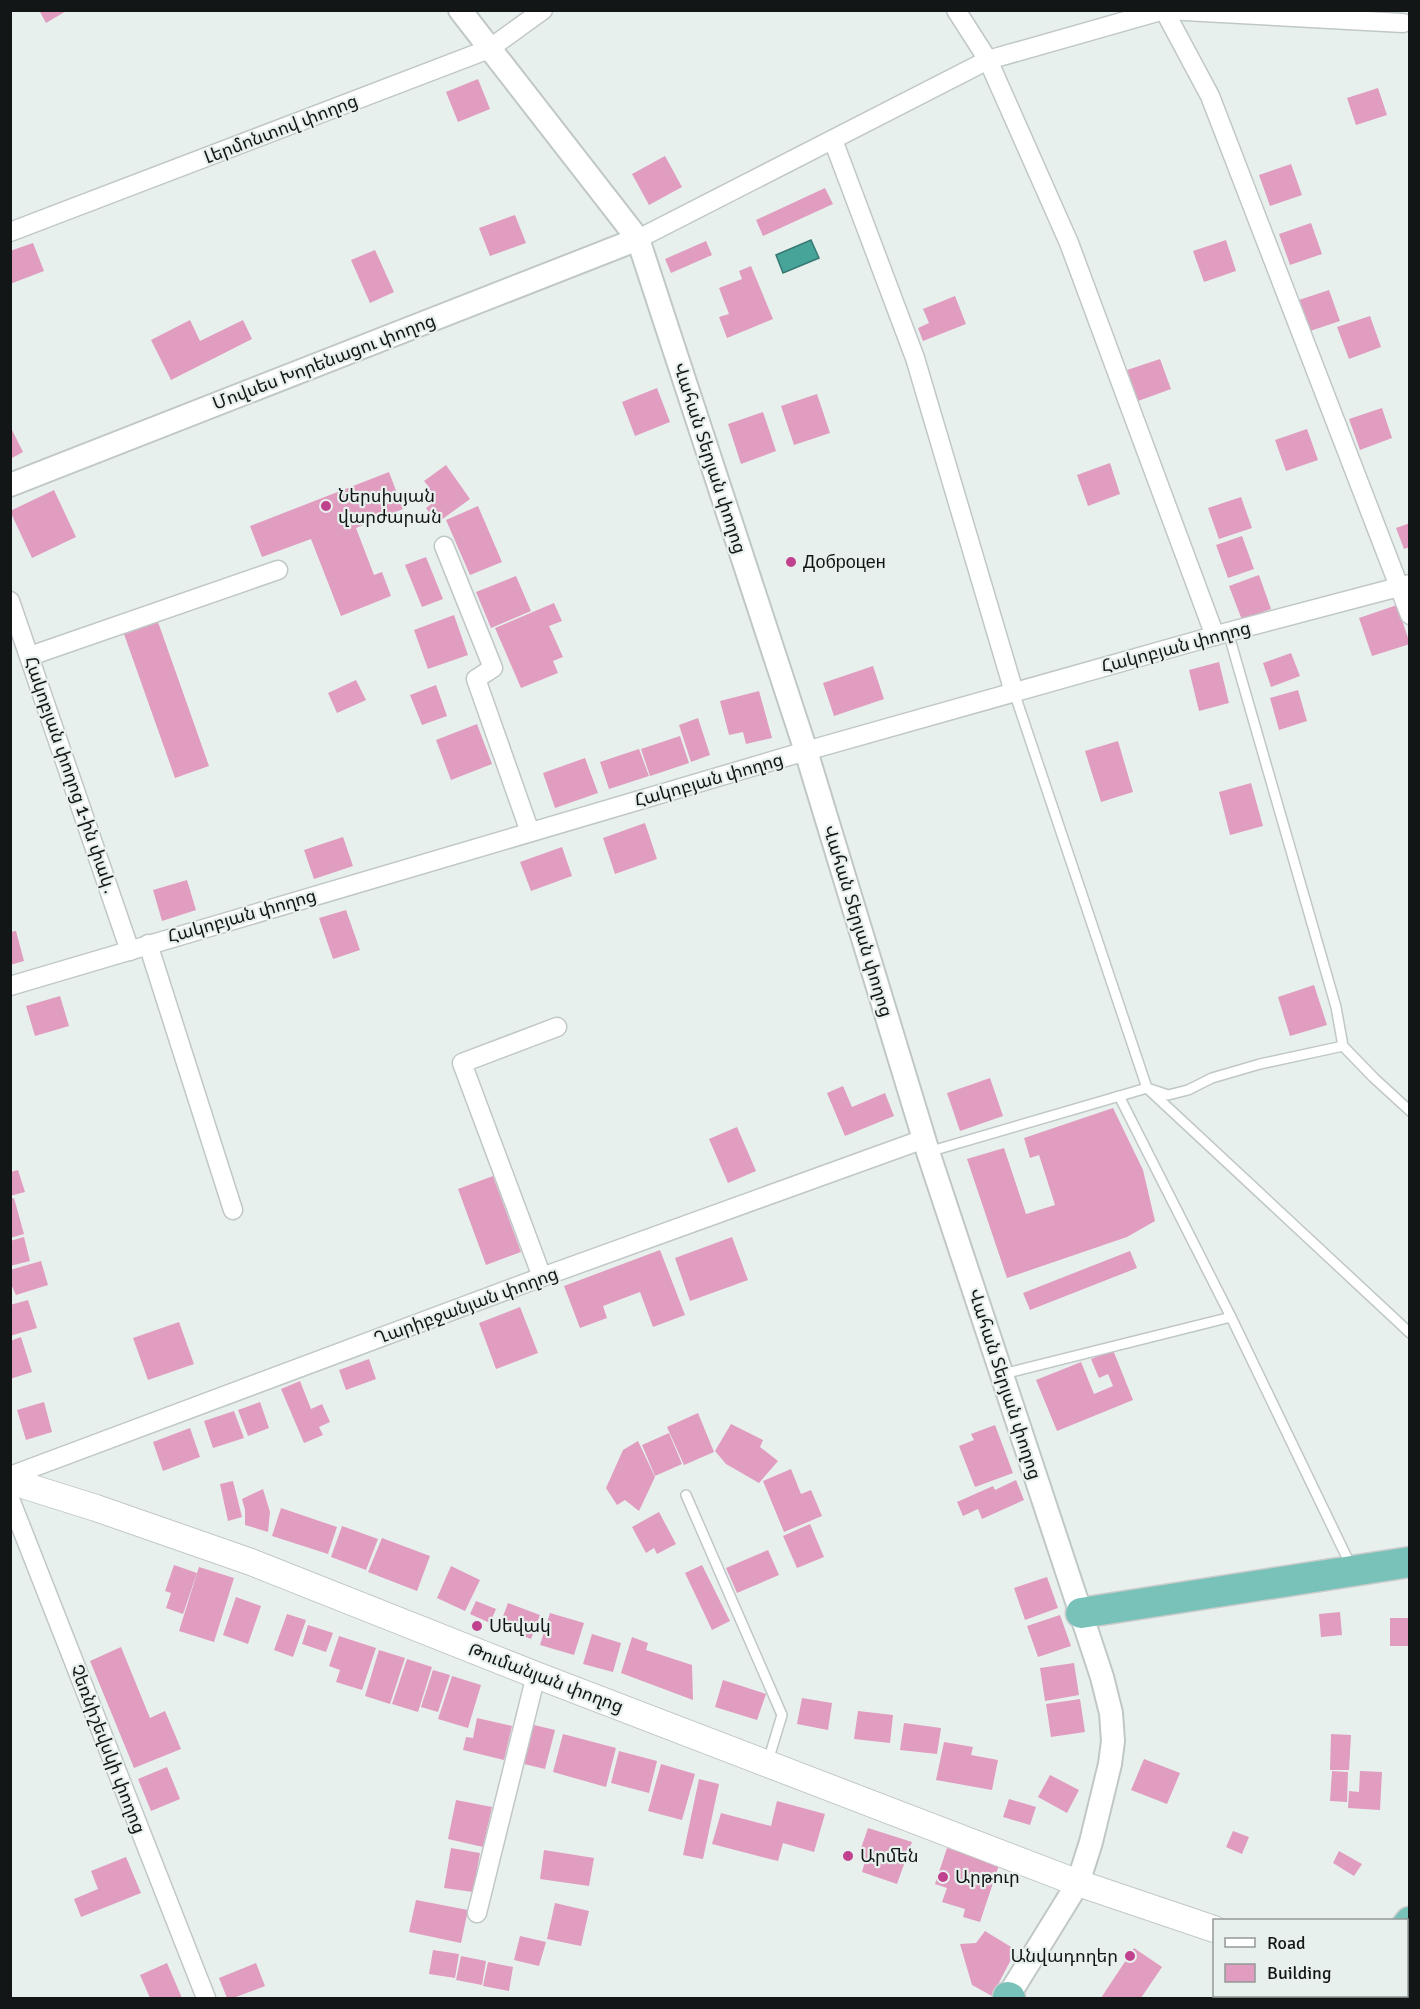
<svg xmlns="http://www.w3.org/2000/svg" width="1420" height="2009" font-family="Signika,'Noto Sans Armenian',sans-serif">
  <style>
    .water { fill: #46a499; stroke: #377972; stroke-width: 1.5 }
    .building { fill: #e09dbf }
    .lines { fill: none; stroke-linecap: round; stroke-linejoin: round }
    .service-casing { stroke: #c0c8c7; stroke-width: 12 }
    .minor-casing { stroke: #c0c8c7; stroke-width: 21 }
    .tertiary-casing { stroke: #c0c8c7; stroke-width: 26 }
    .secondary-casing { stroke: #c0c8c7; stroke-width: 28 }
    .trunk-casing { stroke: #cbcccc; stroke-width: 33 }
    .service { stroke: #fff; stroke-width: 9 }
    .minor { stroke: #fff; stroke-width: 18 }
    .tertiary { stroke: #fff; stroke-width: 22 }
    .secondary { stroke: #fff; stroke-width: 26 }
    .trunk { stroke: #78c2ba; stroke-width: 30 }
    .secondary-bridge-casing { stroke: #c0c8c7; stroke-width: 28; stroke-linecap: butt }
    .secondary-bridge { stroke: #fff; stroke-width: 26 }
    .poi-dot { fill: #c0418d; stroke: #e8f0ee; stroke-width: 2 }
    .labels { text-anchor: middle; dominant-baseline: central; stroke-width: 4.5; stroke-linejoin: round; paint-order: stroke }
    .street-label { font-size: 18px; fill: #131616; stroke: #e8f0ee }
    .poi-label { font-size: 18px; fill: #131616; stroke: #e8f0ee; text-anchor: start }
  </style>
  <rect width="100%" height="100%" fill="#e8f0ee"/>
  <!-- water -->
  <path class="water" d="M811,240L819,258L783,273L776,255Z"/>
  <!-- building -->
  <g class="building">
    <path d="M39,10H68L46,23Z"/>
    <path d="M478,79L490,109L458,122L446,92Z"/>
    <path d="M1378,88L1387,115L1356,125L1347,98Z"/>
    <path d="M665,156L682,187L649,205L632,174Z"/>
    <path d="M1291,164L1302,195L1270,206L1259,175Z"/>
    <path d="M825,188L833,204L763,236L756,220Z"/>
    <path d="M515,215L526,243L490,256L479,228Z"/>
    <path d="M1311,223L1322,254L1290,265L1279,234Z"/>
    <path d="M1226,240L1236,271L1204,282L1193,251Z"/>
    <path d="M706,241L712,255L671,273L665,259Z"/>
    <path d="M33,243L44,271L10,284V251Z"/>
    <path d="M375,250L394,292L370,303L351,260Z"/>
    <path d="M751,266L773,319L727,338L719,317L729,314L719,288L742,279L739,271Z"/>
    <path d="M1329,290L1340,321L1307,332L1296,301Z"/>
    <path d="M955,296L966,324L923,341L918,328L929,323L923,309Z"/>
    <path d="M1370,316L1381,347L1349,359L1337,327Z"/>
    <path d="M190,320L200,341L243,320L252,339L171,380L151,340Z"/>
    <path d="M1160,359L1171,389L1138,401L1127,370Z"/>
    <path d="M657,388L670,422L635,436L622,402Z"/>
    <path d="M817,394L830,433L794,445L781,406Z"/>
    <path d="M1382,408L1392,438L1360,450L1349,419Z"/>
    <path d="M763,412L776,451L741,464L728,424Z"/>
    <path d="M10,426L23,452L10,459Z"/>
    <path d="M1307,429L1318,460L1286,471L1275,440Z"/>
    <path d="M1110,463L1120,494L1088,506L1077,475Z"/>
    <path d="M446,465L470,499L437,523L426,508L434,502L425,490L429,487L424,481Z"/>
    <path d="M389,472L403,509L356,528L374,575L382,572L391,596L341,616L311,539L262,557L250,526Z"/>
    <path d="M54,490L76,537L32,558L10,511Z"/>
    <path d="M1241,497L1252,528L1219,539L1208,508Z"/>
    <path d="M478,506L502,562L470,575L446,520Z"/>
    <path d="M1410,523V547L1404,549L1396,528Z"/>
    <path d="M1242,536L1254,569L1228,578L1216,545Z"/>
    <path d="M426,557L443,599L422,607L405,565Z"/>
    <path d="M1259,575L1271,609L1242,620L1229,586Z"/>
    <path d="M516,576L531,611L491,628L476,592Z"/>
    <path d="M554,603L562,621L549,626L563,657L553,661L558,673L521,688L495,628Z"/>
    <path d="M1397,605L1410,644L1372,656L1359,618Z"/>
    <path d="M454,615L468,655L428,669L414,630Z"/>
    <path d="M158,622L209,766L175,778L124,634Z"/>
    <path d="M1291,653L1300,676L1271,687L1263,663Z"/>
    <path d="M1219,662L1229,703L1199,711L1189,670Z"/>
    <path d="M873,666L884,699L834,716L823,683Z"/>
    <path d="M356,680L366,700L337,713L328,693Z"/>
    <path d="M436,685L447,716L422,725L410,695Z"/>
    <path d="M1298,690L1307,721L1279,730L1270,698Z"/>
    <path d="M759,691L772,738L746,744L743,732L729,735L720,701Z"/>
    <path d="M698,718L710,755L691,762L679,725Z"/>
    <path d="M477,724L492,764L451,780L436,740Z"/>
    <path d="M680,736L689,763L650,776L641,749Z"/>
    <path d="M1118,741L1133,792L1101,802L1085,751Z"/>
    <path d="M639,749L649,776L609,789L600,762Z"/>
    <path d="M585,758L598,793L555,808L543,773Z"/>
    <path d="M1251,783L1263,826L1230,835L1219,792Z"/>
    <path d="M645,823L657,859L615,874L603,838Z"/>
    <path d="M343,837L353,866L314,879L304,850Z"/>
    <path d="M562,847L572,876L531,891L520,862Z"/>
    <path d="M187,880L196,910L162,921L153,890Z"/>
    <path d="M346,910L360,950L333,959L319,918Z"/>
    <path d="M16,931L24,961L10,965V932Z"/>
    <path d="M1314,985L1327,1025L1290,1036L1278,997Z"/>
    <path d="M60,996L69,1026L35,1036L26,1006Z"/>
    <path d="M990,1078L1003,1116L960,1131L947,1093Z"/>
    <path d="M843,1086L852,1107L885,1093L894,1116L845,1136L827,1093Z"/>
    <path d="M1113,1108L1143,1170L1155,1221L1127,1237L1007,1278L967,1159L1004,1148L1026,1214L1055,1205L1039,1155L1030,1158L1024,1138Z"/>
    <path d="M737,1127L756,1171L728,1183L709,1139Z"/>
    <path d="M18,1170L25,1192L10,1196V1172Z"/>
    <path d="M493,1176L521,1252L486,1265L458,1189Z"/>
    <path d="M14,1198L24,1234L10,1238V1199Z"/>
    <path d="M24,1237L30,1261L10,1266V1241Z"/>
    <path d="M732,1237L748,1280L690,1301L675,1258Z"/>
    <path d="M660,1250L685,1315L653,1327L640,1292L603,1306L607,1318L580,1328L564,1286Z"/>
    <path d="M1130,1251L1137,1268L1030,1310L1023,1293Z"/>
    <path d="M41,1261L48,1285L16,1295L10,1282V1270Z"/>
    <path d="M28,1300L37,1328L10,1336V1305Z"/>
    <path d="M520,1307L538,1353L496,1369L479,1323Z"/>
    <path d="M179,1322L194,1364L148,1380L133,1338Z"/>
    <path d="M21,1337L32,1372L10,1379V1341Z"/>
    <path d="M1113,1350L1133,1400L1057,1431L1036,1380L1081,1362L1094,1394L1113,1386L1108,1374L1099,1378L1091,1359Z"/>
    <path d="M369,1359L376,1379L346,1390L339,1370Z"/>
    <path d="M300,1381L311,1409L322,1404L330,1422L319,1427L323,1435L304,1443L281,1389Z"/>
    <path d="M44,1402L52,1432L26,1440L17,1410Z"/>
    <path d="M260,1402L269,1428L248,1436L238,1410Z"/>
    <path d="M234,1411L244,1438L213,1448L204,1421Z"/>
    <path d="M698,1413L714,1452L684,1465L667,1427Z"/>
    <path d="M731,1424L763,1440L760,1447L778,1461L759,1483L726,1464L715,1451Z"/>
    <path d="M995,1425L1013,1473L975,1487L959,1446L974,1440L971,1434Z"/>
    <path d="M190,1428L200,1457L163,1471L153,1442Z"/>
    <path d="M669,1433L682,1464L655,1476L642,1445Z"/>
    <path d="M638,1441L655,1477L639,1511L625,1500L617,1505L606,1488L623,1450Z"/>
    <path d="M791,1469L801,1494L811,1490L822,1516L784,1532L763,1481Z"/>
    <path d="M1016,1480L1024,1500L982,1519L978,1509L963,1516L957,1502L993,1486L995,1490Z"/>
    <path d="M233,1481L242,1517L228,1521L220,1484Z"/>
    <path d="M263,1489L270,1512L268,1532L245,1525V1510L242,1499Z"/>
    <path d="M281,1508L337,1527L328,1554L272,1536Z"/>
    <path d="M659,1512L676,1544L657,1554L654,1548L646,1553L632,1527Z"/>
    <path d="M810,1524L824,1557L797,1568L783,1536Z"/>
    <path d="M342,1526L378,1539L366,1570L331,1557Z"/>
    <path d="M382,1538L430,1556L417,1591L368,1572Z"/>
    <path d="M768,1550L779,1575L737,1593L726,1568Z"/>
    <path d="M174,1565L197,1573L183,1614L166,1608L171,1593L165,1591Z"/>
    <path d="M702,1565L730,1621L712,1630L685,1573Z"/>
    <path d="M451,1566L480,1580L465,1611L437,1598Z"/>
    <path d="M199,1567L234,1578L214,1642L179,1631Z"/>
    <path d="M1047,1577L1058,1608L1025,1620L1014,1588Z"/>
    <path d="M236,1597L261,1606L248,1644L223,1635Z"/>
    <path d="M476,1601L496,1609L490,1623L470,1614Z"/>
    <path d="M508,1603L540,1615L531,1639L499,1627Z"/>
    <path d="M1340,1612L1342,1635L1321,1637L1319,1614Z"/>
    <path d="M550,1613L584,1623L574,1655L540,1645Z"/>
    <path d="M287,1614L306,1620L293,1657L274,1650Z"/>
    <path d="M1060,1615L1071,1646L1038,1657L1027,1626Z"/>
    <rect x="1390" y="1618" width="20" height="28"/>
    <path d="M308,1625L333,1633L326,1652L302,1644Z"/>
    <path d="M592,1634L621,1643L613,1672L583,1664Z"/>
    <path d="M339,1636L376,1648L362,1690L336,1682L340,1670L329,1666Z"/>
    <path d="M632,1637L648,1643L646,1650L692,1665L693,1700L621,1673Z"/>
    <path d="M121,1647L150,1718L165,1711L181,1749L134,1768L90,1661Z"/>
    <path d="M379,1650L405,1658L390,1704L365,1696Z"/>
    <path d="M407,1659L432,1667L418,1712L392,1704Z"/>
    <path d="M1074,1663L1079,1695L1045,1701L1040,1668Z"/>
    <path d="M433,1670L450,1675L438,1712L421,1707Z"/>
    <path d="M452,1676L481,1685L468,1728L438,1719Z"/>
    <path d="M723,1680L766,1694L757,1720L715,1707Z"/>
    <path d="M802,1698L832,1703L828,1730L797,1724Z"/>
    <path d="M1080,1699L1085,1732L1051,1737L1046,1704Z"/>
    <path d="M858,1711L893,1715L890,1743L854,1739Z"/>
    <path d="M477,1718L512,1726L504,1760L463,1750L466,1737L473,1738Z"/>
    <path d="M904,1723L941,1728L937,1754L900,1750Z"/>
    <path d="M530,1724L555,1730L545,1769L520,1763Z"/>
    <path d="M563,1734L616,1748L606,1787L553,1772Z"/>
    <path d="M1331,1734L1351,1735L1349,1770H1330Z"/>
    <path d="M944,1742L973,1747L971,1755L998,1760L992,1790L936,1780Z"/>
    <path d="M619,1751L657,1761L649,1793L611,1783Z"/>
    <path d="M1144,1759L1180,1773L1167,1804L1131,1790Z"/>
    <path d="M661,1764L695,1774L682,1820L648,1811Z"/>
    <path d="M167,1767L180,1799L151,1811L138,1779Z"/>
    <path d="M1332,1771L1348,1772L1347,1802L1330,1801Z"/>
    <path d="M1360,1771L1382,1772L1380,1810L1348,1808L1349,1791L1359,1792Z"/>
    <path d="M1050,1775L1079,1790L1067,1813L1038,1797Z"/>
    <path d="M699,1779L719,1784L703,1859L683,1855Z"/>
    <path d="M1009,1799L1036,1807L1030,1825L1003,1817Z"/>
    <path d="M456,1800L492,1807L483,1847L448,1839Z"/>
    <path d="M777,1801L825,1814L814,1852L783,1843L778,1861L712,1844L721,1813L771,1826Z"/>
    <path d="M868,1828L912,1842L897,1884L862,1872L865,1861L860,1851Z"/>
    <path d="M1233,1831L1249,1837L1242,1854L1226,1847Z"/>
    <path d="M451,1848L480,1853L473,1892L444,1888Z"/>
    <path d="M947,1848L999,1865L980,1922L963,1917L965,1909L942,1902L947,1888L935,1884Z"/>
    <path d="M544,1850L594,1858L589,1886L540,1879Z"/>
    <path d="M1339,1851L1362,1864L1354,1876L1333,1863Z"/>
    <path d="M126,1857L141,1893L81,1917L74,1899L98,1889L91,1871Z"/>
    <path d="M416,1900L468,1910L461,1943L409,1932Z"/>
    <path d="M555,1903L589,1911L581,1946L547,1939Z"/>
    <path d="M985,1931L1016,1950L992,1996L972,1985L960,1944L976,1943Z"/>
    <path d="M520,1936L546,1942L539,1966L514,1960Z"/>
    <path d="M1134,1948L1162,1967L1141,1998H1101Z"/>
    <path d="M433,1950L459,1954L455,1978L429,1974Z"/>
    <path d="M461,1956L486,1961L482,1985L456,1980Z"/>
    <path d="M488,1962L513,1967L509,1991L483,1986Z"/>
    <path d="M167,1963L182,1998H150L140,1975Z"/>
    <path d="M256,1963L265,1986L233,1998H227L219,1978Z"/>
  </g>
  <g class="lines">
    <defs>
      <g id="service">
        <path d="M1228,632L1336,1007L1343,1046L1374,1078L1410,1111"/>
        <path d="M1014,692L1147,1088L1410,1333"/>
        <path d="M1119,1096L1231,1317L1352,1568"/>
        <path d="M928,1152L1147,1088L1168,1095L1188,1090L1212,1078L1260,1064L1343,1046"/>
        <path d="M1003,1374L1231,1317"/>
        <path d="M686,1495L782,1715L768,1761"/>
      </g>
      <g id="minor">
        <path d="M956,10L988,60L1069,243L1215,636"/>
        <path d="M1164,10L1210,96L1410,615"/>
        <path d="M1166,10L1403,23"/>
        <path d="M833,140L915,358L1014,692"/>
        <path d="M10,232L489,49L543,10"/>
        <path d="M638,239L988,60L1164,10"/>
        <path d="M444,546L493,668L476,679L530,832"/>
        <path d="M10,601L130,951"/>
        <path d="M30,656L278,570"/>
        <path d="M148,944L233,1210"/>
        <path d="M10,986L806,751L1228,632L1410,584"/>
        <path d="M542,1277L462,1063L557,1027"/>
        <path d="M10,1476L542,1277L924,1139"/>
        <path d="M10,1499L206,1998"/>
        <path d="M477,1913L536,1675"/>
      </g>
      <g id="tertiary">
        <path d="M460,10L638,239L806,751L928,1152L1102,1677L1111,1713L1113,1741L1110,1764L1091,1842L1078,1883L1007,1998"/>
        <path d="M10,485L638,239"/>
      </g>
      <path id="secondary" d="M10,1481L96,1508L251,1562L536,1675L1078,1883L1214,1929"/>
      <g id="trunk">
        <path d="M1081,1613L1410,1562"/>
        <path d="M1406,1927L1410,1922"/>
        <path d="M1008,1997L1010,1998"/>
      </g>
    </defs>
    <!-- service casing -->
    <use href="#service" class="service-casing"/>
    <!-- minor casing -->
    <use href="#minor" class="minor-casing"/>
    <!-- tertiary casing -->
    <use href="#tertiary" class="tertiary-casing"/>
    <!-- secondary casing -->
    <use href="#secondary" class="secondary-casing"/>
    <!-- trunk casing -->
    <use href="#trunk" class="trunk-casing"/>
    <!-- service -->
    <use href="#service" class="service"/>
    <!-- minor -->
    <use href="#minor" class="minor"/>
    <!-- tertiary -->
    <use href="#tertiary" class="tertiary"/>
    <!-- secondary -->
    <use href="#secondary" class="secondary"/>
    <!-- trunk -->
    <use href="#trunk" class="trunk"/>
    <defs>
      <path id="secondary-bridge" d="M1366,1996L1371,1998"/>
    </defs>
    <!-- secondary-bridge casing -->
    <use href="#secondary-bridge" class="secondary-bridge-casing"/>
    <!-- secondary-bridge -->
    <use href="#secondary-bridge" class="secondary-bridge"/>
  </g>
  <!-- markers -->
  <g class="poi-dot">
    <circle cx="326" cy="506" r="6"/>
    <circle cx="791" cy="562" r="6"/>
    <circle cx="477" cy="1626" r="6"/>
    <circle cx="848" cy="1856" r="6"/>
    <circle cx="943" cy="1877" r="6"/>
    <circle cx="1130" cy="1956" r="6"/>
  </g>
  <g class="labels">
    <!-- street labels -->
    <g class="street-label">
      <text transform="translate(281 129) rotate(-21)">Լերմոնտով փողոց</text>
      <text transform="translate(324 362) rotate(-21)">Մովսես Խորենացու փողոց</text>
      <text transform="translate(710 458) rotate(72)">Վահան Տերյան փողոց</text>
      <text transform="translate(1176 647) rotate(-15)">Հակոբյան փողոց</text>
      <text transform="translate(71 776) rotate(71)">Հակոբյան փողոց 1-ին փակ․</text>
      <text transform="translate(709 780) rotate(-16)">Հակոբյան փողոց</text>
      <text transform="translate(242 916) rotate(-16)">Հակոբյան փողոց</text>
      <text transform="translate(858 921) rotate(73)">Վահան Տերյան փողոց</text>
      <text transform="translate(466 1306) rotate(-20)">Ղարիբջանյան փողոց</text>
      <text transform="translate(1005 1384) rotate(72)">Վահան Տերյան փողոց</text>
      <text transform="translate(546 1678) rotate(21)">Թումանյան փողոց</text>
      <text transform="translate(108 1749) rotate(69)">Չեռնիշեվսկի փողոց</text>
    </g>
    <!-- poi labels -->
    <g class="poi-label">
      <text x="338" y="496">Ներսիսյան<tspan x="338" dy="21">վարժարան</tspan></text>
      <text x="803" y="562">Доброцен</text>
      <text x="489" y="1626">Սեվակ</text>
      <text x="860" y="1856">Արմեն</text>
      <text x="955" y="1877">Արթուր</text>
      <text x="1118" y="1956" text-anchor="end">Անվադողեր</text>
    </g>
  </g>
  <!-- border -->
  <rect width="1420" height="2009" fill="none" stroke="#131616" stroke-width="24"/>
  <!-- legend -->
  <rect x="1213" y="1919" width="195" height="78" fill="#e8f0ee" stroke="#939998" stroke-width="1.5"/>
  <rect x="1225" y="1938" width="30" height="9" fill="#ffffff" stroke="#939998" stroke-width="1.5"/>
  <text x="1267" y="1949" font-size="18" fill="#131616">Road</text>
  <rect x="1225" y="1964" width="30" height="18" fill="#e09dbf" stroke="#939998" stroke-width="1.5"/>
  <text x="1267" y="1979" font-size="18" fill="#131616">Building</text>
</svg>
